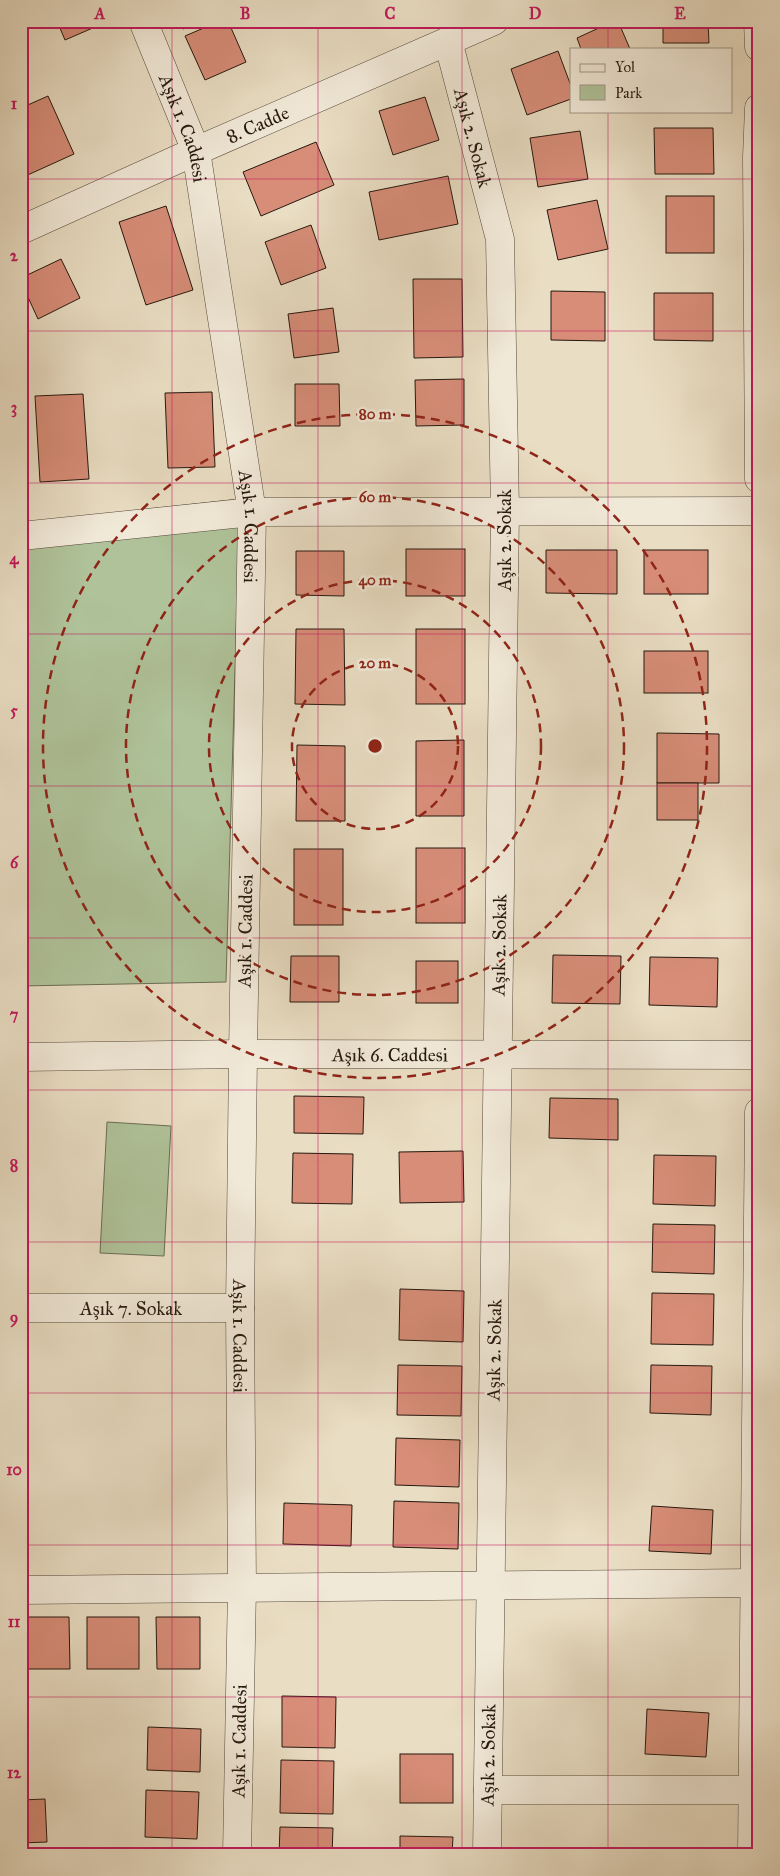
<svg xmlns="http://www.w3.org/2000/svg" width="780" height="1876" font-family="'IM FELL Great Primer',serif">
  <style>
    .green { fill: #afc299; stroke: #6a6d54 }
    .building { fill: #d78d78; stroke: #26180e }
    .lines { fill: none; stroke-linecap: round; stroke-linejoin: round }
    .minor-casing { stroke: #57493b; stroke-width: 29 }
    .minor { stroke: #f1e9d8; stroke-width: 28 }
    .grid { fill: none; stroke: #c2185b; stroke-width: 1; stroke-opacity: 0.55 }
    .ring { fill: none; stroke: #8f2418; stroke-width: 2.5; stroke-dasharray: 9 6 }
    .labels { text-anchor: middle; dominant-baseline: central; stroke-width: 5; stroke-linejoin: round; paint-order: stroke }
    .street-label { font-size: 19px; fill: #26180e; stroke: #f1e9d8 }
    .centre { fill: #8f2418; stroke: #f1e9d8; stroke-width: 2.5 }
    .ring-label { font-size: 15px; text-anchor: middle; font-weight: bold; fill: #8f2418; stroke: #f1e9d8; stroke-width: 5; stroke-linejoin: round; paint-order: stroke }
    .neatline { fill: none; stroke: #c2185b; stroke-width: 2 }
    .grid-label { font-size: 16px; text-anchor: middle; font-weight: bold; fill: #c2185b }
  </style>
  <rect width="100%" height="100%" fill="#e9ddc3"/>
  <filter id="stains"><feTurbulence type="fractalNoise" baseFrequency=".004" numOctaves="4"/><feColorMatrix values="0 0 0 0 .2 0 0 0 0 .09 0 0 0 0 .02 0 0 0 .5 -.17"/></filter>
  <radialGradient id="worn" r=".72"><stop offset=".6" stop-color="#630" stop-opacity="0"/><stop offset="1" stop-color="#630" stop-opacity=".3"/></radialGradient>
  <!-- green -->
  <g class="green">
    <path d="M240,499L226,982L21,986V534L87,516Z"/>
    <path d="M107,1122L171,1126L164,1256L100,1253Z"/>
  </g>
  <!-- building -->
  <g class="building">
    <path d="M57,21H101L102,24L65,40Z"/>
    <path d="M179,21H202L183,29Z"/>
    <path d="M220,21H228L246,62L205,80L185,36Z"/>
    <path d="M614,21H618L630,49H581L577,38Z"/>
    <path d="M663,21H708L709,43H663Z"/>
    <path d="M558,51L571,86V99L527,115L511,69Z"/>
    <path d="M48,96L74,154L21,178V108Z"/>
    <path d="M425,97L439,140L393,155L379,111Z"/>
    <path d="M654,128H713L714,174H655Z"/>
    <path d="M580,131L588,179L538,187L530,138Z"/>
    <path d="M316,142L334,185L261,216L243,172Z"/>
    <path d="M448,176L458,224L379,240L369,192Z"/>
    <rect x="666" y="196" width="48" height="57"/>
    <path d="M597,200L608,249L558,260L547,210Z"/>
    <path d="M166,206L193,290L146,305L119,222Z"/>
    <path d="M311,225L326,268L281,285L265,242Z"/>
    <path d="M61,259L80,298L38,319L21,282V278Z"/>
    <path d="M413,279H462L463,357L414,358Z"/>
    <path d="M551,291L605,292V341L551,340Z"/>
    <path d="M654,293H713V341L654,340Z"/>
    <path d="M333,308L339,352L294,358L288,314Z"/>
    <path d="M464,379V425L416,426L415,380Z"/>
    <path d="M295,384H339L340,426H295Z"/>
    <path d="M212,392L215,467L168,468L165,393Z"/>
    <path d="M83,394L89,479L40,482L35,396Z"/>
    <rect x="406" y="549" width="59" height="47"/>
    <path d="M546,550H617V594L546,593Z"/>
    <rect x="644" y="550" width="64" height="44"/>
    <path d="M296,551H344V596L296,595Z"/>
    <path d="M296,629H344L345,705L295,704Z"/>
    <rect x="416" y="629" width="49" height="75"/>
    <rect x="644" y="651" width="64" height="42"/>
    <path d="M657,733L719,734V783H657Z"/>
    <path d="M464,740V816H416V741Z"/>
    <path d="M297,745L345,746V821H296Z"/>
    <rect x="657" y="783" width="41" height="37"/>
    <rect x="416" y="848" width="49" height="75"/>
    <rect x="294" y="849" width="49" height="76"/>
    <path d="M553,955L621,956L620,1004L552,1003Z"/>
    <path d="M291,956H339V1002H290Z"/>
    <path d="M650,957L718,958L717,1007L649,1005Z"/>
    <rect x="416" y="961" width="42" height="42"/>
    <path d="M294,1096L364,1097L363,1134L294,1133Z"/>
    <path d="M550,1098L618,1099V1140L549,1138Z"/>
    <path d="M463,1151L464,1202L400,1203L399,1152Z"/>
    <path d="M293,1153L353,1154L352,1204L292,1203Z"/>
    <path d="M654,1155L716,1156L715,1206L653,1204Z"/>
    <path d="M653,1224L715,1225L714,1274L652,1272Z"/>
    <path d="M400,1289L464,1291L463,1342L399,1340Z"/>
    <path d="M652,1293L714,1294L713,1345L651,1344Z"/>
    <path d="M398,1365L462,1366L461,1416L397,1415Z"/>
    <path d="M651,1365L712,1366L711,1415L650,1413Z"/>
    <path d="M396,1438L460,1440L459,1487L395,1485Z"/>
    <path d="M394,1501L459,1503L458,1549L393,1547Z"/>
    <path d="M284,1503L352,1505L351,1546L283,1544Z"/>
    <path d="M652,1506L713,1510L711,1554L649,1551Z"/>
    <path d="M21,1617H69L70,1669H21Z"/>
    <rect x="87" y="1617" width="52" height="52"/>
    <path d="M156,1617H200V1669H157Z"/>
    <path d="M282,1696L336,1697L335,1748L282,1747Z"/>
    <path d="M647,1709L709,1713L706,1757L645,1754Z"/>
    <path d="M148,1727L201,1729L200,1772L147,1770Z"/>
    <path d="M21,1729H24L25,1772H21Z"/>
    <rect x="400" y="1754" width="53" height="49"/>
    <path d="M281,1760L334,1761L333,1814L280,1813Z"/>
    <path d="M146,1790L199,1792L197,1839L145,1837Z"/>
    <path d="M45,1799L47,1842L21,1843V1800Z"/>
    <path d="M280,1827L333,1828L332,1855H279Z"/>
    <path d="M400,1836L453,1837L452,1855H400Z"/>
  </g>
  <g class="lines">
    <defs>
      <g id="minor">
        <path id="s1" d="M143,21L196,151L252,512L243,1054L240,1308L242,1587L237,1855"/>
        <path d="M758,21L759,47"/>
        <path id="s2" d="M448,41L500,239L505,511L487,1855"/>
        <path d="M759,108L757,157L759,479"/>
        <path id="s3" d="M21,230L196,151L494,21"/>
        <path d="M21,536L252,512L759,511"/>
        <path id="s4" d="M21,1057L243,1054L759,1055"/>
        <path id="s5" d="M21,1308H240"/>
        <path d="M21,1590L755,1583"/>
        <path d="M488,1790H753"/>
        <path d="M752,1855L759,1112"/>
      </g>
    </defs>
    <!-- minor casing -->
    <use href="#minor" class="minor-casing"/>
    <!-- minor -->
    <use href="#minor" class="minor"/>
  </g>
  <!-- grid -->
  <path class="grid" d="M172,21V1855M318,21V1855M462,21V1855M608,21V49M608,111V1855M21,179H759M21,331H759M21,483H759M21,634H759M21,786H759M21,938H759M21,1090H759M21,1242H759M21,1393H759M21,1545H759M21,1697H759"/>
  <!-- distance rings -->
  <g class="ring">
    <circle cx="375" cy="746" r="83"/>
    <circle cx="375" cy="746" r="166"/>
    <circle cx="375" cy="746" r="249"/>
    <circle cx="375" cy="746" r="332"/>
  </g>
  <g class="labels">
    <!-- street labels -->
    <g class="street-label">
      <text stroke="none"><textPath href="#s3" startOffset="259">8. Cadde</textPath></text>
      <text stroke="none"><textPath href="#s1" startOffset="115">Aşık 1. Caddesi</textPath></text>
      <text stroke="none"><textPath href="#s2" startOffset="100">Aşık 2. Sokak</textPath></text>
      <text stroke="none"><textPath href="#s1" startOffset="520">Aşık 1. Caddesi</textPath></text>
      <text transform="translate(504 540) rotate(-90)">Aşık 2. Sokak</text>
      <text transform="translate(245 931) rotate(-89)">Aşık 1. Caddesi</text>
      <text transform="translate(499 945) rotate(-89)">Aşık 2. Sokak</text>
      <text stroke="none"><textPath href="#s4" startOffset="369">Aşık 6. Caddesi</textPath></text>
      <text stroke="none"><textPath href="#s5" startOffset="110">Aşık 7. Sokak</textPath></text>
      <text stroke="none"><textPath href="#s1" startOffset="1330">Aşık 1. Caddesi</textPath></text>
      <text transform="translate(494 1350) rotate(-89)">Aşık 2. Sokak</text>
      <text transform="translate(239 1741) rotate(-89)">Aşık 1. Caddesi</text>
      <text transform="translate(488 1755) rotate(-89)">Aşık 2. Sokak</text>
    </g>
  </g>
  <circle cx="375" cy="746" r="8" class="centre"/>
  <g class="ring-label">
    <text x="375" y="419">80 m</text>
    <text x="375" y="502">60 m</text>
    <text x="375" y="585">40 m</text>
    <text x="375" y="668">20 m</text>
  </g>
  <!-- margin -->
  <rect width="780" height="1876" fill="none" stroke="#e9ddc3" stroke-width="55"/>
  <!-- legend -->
  <rect x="570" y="48" width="162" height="65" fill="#f1e9d8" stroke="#a09587"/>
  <rect x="580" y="64" width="25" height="8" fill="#f1e9d8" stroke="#a09587"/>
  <text x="615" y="72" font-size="15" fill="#26180e">Yol</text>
  <rect x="580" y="85" width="25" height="15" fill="#afc299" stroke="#a09587"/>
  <text x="615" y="98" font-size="15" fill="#26180e">Park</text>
  <rect x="28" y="28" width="724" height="1820" class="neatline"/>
  <g class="grid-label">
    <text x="100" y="19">A</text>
    <text x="245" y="19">B</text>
    <text x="390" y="19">C</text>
    <text x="535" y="19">D</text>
    <text x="680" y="19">E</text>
    <text x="14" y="109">1</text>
    <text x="14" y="261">2</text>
    <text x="14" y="413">3</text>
    <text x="14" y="564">4</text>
    <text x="14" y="716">5</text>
    <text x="14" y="868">6</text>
    <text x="14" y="1020">7</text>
    <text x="14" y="1171">8</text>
    <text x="14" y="1323">9</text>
    <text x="14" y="1475">10</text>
    <text x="14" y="1627">11</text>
    <text x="14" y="1778">12</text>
  </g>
  <rect width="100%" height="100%" filter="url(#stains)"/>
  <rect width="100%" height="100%" fill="url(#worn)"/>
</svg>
